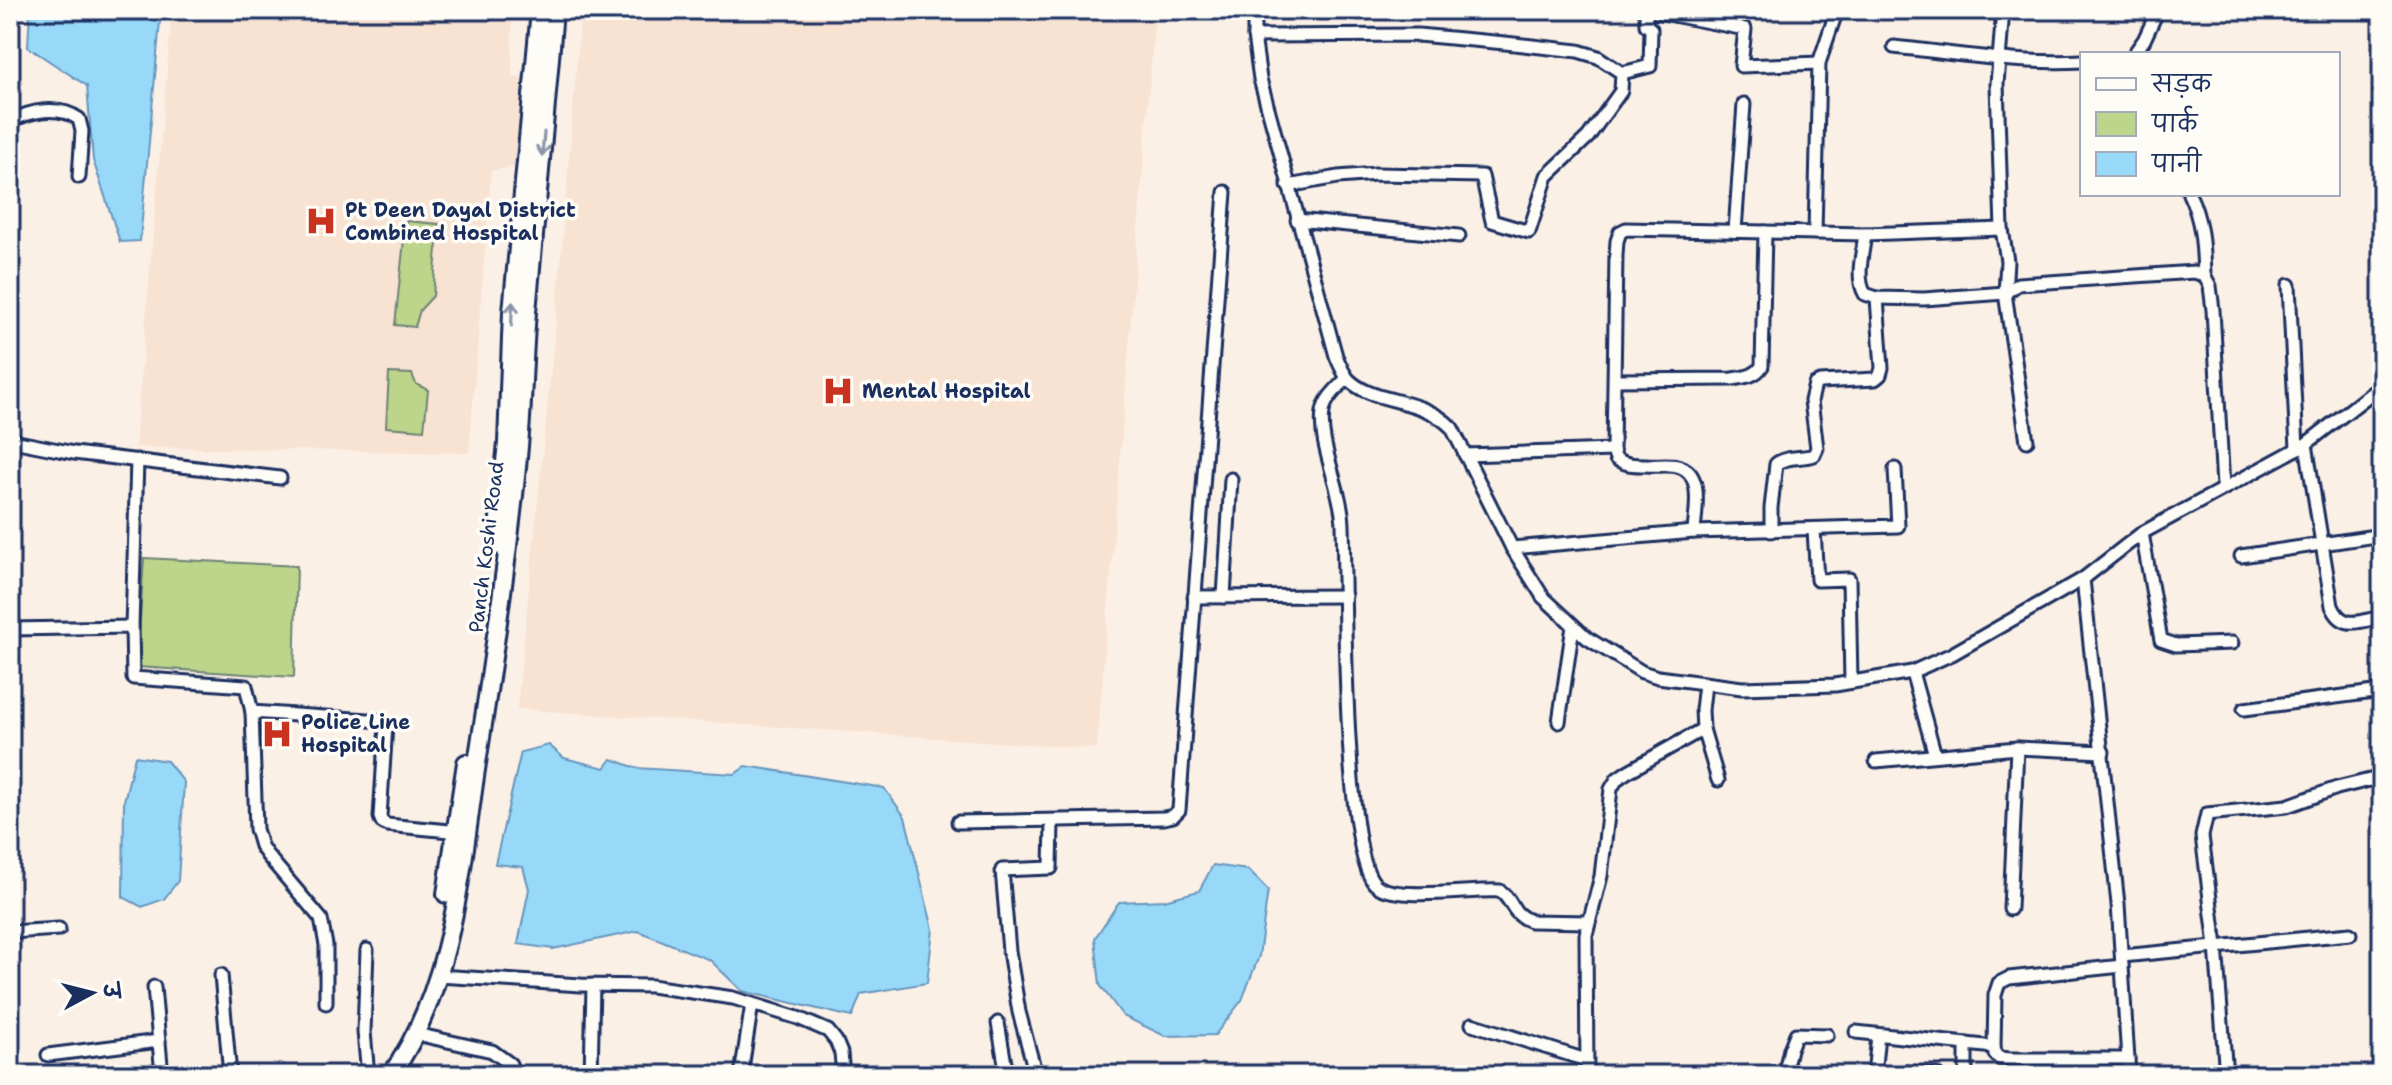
<svg xmlns="http://www.w3.org/2000/svg" width="2392" height="1085" font-family="'Shantell Sans','Playpen Sans Deva',sans-serif">
  <style>
    .built { fill: #f8e2d2 }
    .green { fill: #bcd58b; stroke: #6c8274; stroke-width: 2 }
    .water { fill: #98d9fa; stroke: #6695bc; stroke-width: 2 }
    .lines { fill: none; stroke-linecap: round; stroke-linejoin: round }
    .street-casing { stroke: #1b2f5e; stroke-width: 17 }
    .secondary-casing { stroke: #1b2f5e; stroke-width: 22 }
    .street { stroke: #fdfcf7; stroke-width: 11 }
    .secondary { stroke: #fdfcf7; stroke-width: 16 }
    .oneway { stroke: #8c96aa }
    .labels { text-anchor: middle; dominant-baseline: central; stroke-width: 7; stroke-linejoin: round; paint-order: stroke }
    .poi-label { font-size: 20px; font-weight: bold; fill: #1b2f5e; stroke: #fdfcf7; text-anchor: start }
    .street-label { font-size: 20px; fill: #1b2f5e; stroke: #fdfcf7 }
  </style>
  <rect width="100%" height="100%" fill="#fbf0e6"/>
  <filter id="ink" filterUnits="userSpaceOnUse"><feTurbulence type="fractalNoise" baseFrequency=".0125" numOctaves="2"/><feDisplacementMap in="SourceGraphic" scale="16" xChannelSelector="R" yChannelSelector="G"/><feConvolveMatrix kernelMatrix="1 2 1 2 8 2 1 2 1" color-interpolation-filters="sRGB"/></filter>
  <g filter="url(#ink)">
    <!-- built -->
    <g class="built">
      <path d="M172,10H512V77L524,78L516,166L491,171L469,453L135,447Z"/>
      <path d="M581,10H1101L1155,15L1097,749L517,709L556,321Z"/>
    </g>
    <!-- green -->
    <g class="green">
      <path d="M406,221L439,224L433,296L420,310L415,327L395,325Z"/>
      <path d="M389,373L412,374L416,384L428,390L424,430L386,427Z"/>
      <path d="M144,558L297,566L294,677L137,667Z"/>
    </g>
    <!-- water -->
    <g class="water">
      <path d="M30,10H161L140,241L120,242L93,160L87,86L28,47Z"/>
      <path d="M549,745L564,758L605,768L612,759L636,768L735,774L746,766L884,788L905,817L933,929L927,983L861,994L852,1017L742,991L710,960L638,931L553,949L518,944L529,889L523,867L495,864L521,752Z"/>
      <path d="M135,756L167,761L184,782L178,881L164,899L142,907L123,897L124,801Z"/>
      <path d="M1213,865L1248,870L1268,890L1259,956L1242,1000L1215,1035L1165,1036L1123,1016L1100,985L1095,938L1119,902L1164,900L1199,891Z"/>
    </g>
    <g class="lines">
      <defs>
        <g id="street">
          <path d="M1254,10V36L1260,79L1336,356C1339,363 1343,373 1348,379C1373,405 1422,396 1452,428L1512,548L1543,597L1587,638L1642,672L1658,677L1742,688L1835,685L1912,672L1952,654L2083,579L2142,533L2306,444L2382,385"/>
          <path d="M1647,10L1745,29L1741,66L1819,63"/>
          <path d="M2003,10L1997,84L2002,229L2007,261L2005,293L2027,441"/>
          <path d="M1254,36L1418,35L1505,43L1578,51L1598,57L1622,73L1621,91L1588,137L1547,176L1529,232L1492,221L1482,176L1376,174L1338,177L1288,186"/>
          <path d="M1894,47C1954,53 2023,65 2082,61"/>
          <path d="M2134,54L2144,40L2158,10"/>
          <path d="M1622,73L1650,66L1651,29L1646,25V10"/>
          <path d="M10,122C30,110 59,105 79,119L82,131L79,177"/>
          <path d="M2189,194C2202,220 2203,246 2204,275"/>
          <path d="M1297,220L1459,236"/>
          <path d="M1735,231L1744,104"/>
          <path d="M1815,233L1819,63L1837,10"/>
          <path d="M1865,234C1863,252 1855,278 1865,294L1877,298L1924,299L2005,293L2018,284L2194,272L2204,275L2210,286L2213,310L2223,487"/>
          <path d="M2289,285L2297,449"/>
          <path d="M1347,378C1338,388 1325,398 1323,412C1318,445 1342,489 1343,525C1345,583 1343,852 1375,884C1392,902 1472,889 1500,891C1514,901 1511,915 1531,921L1589,922"/>
          <path d="M1615,380L1732,379C1744,377 1755,377 1762,366L1765,232"/>
          <path d="M10,436L18,442L74,453L280,478"/>
          <path d="M2306,444L2332,606C2343,631 2359,621 2382,617"/>
          <path d="M1465,455L1613,450"/>
          <path d="M137,460L132,627L133,678L246,686L252,712L383,721L386,725L380,817L382,822L387,825L460,832"/>
          <path d="M1814,530L1817,580L1849,579L1851,682"/>
          <path d="M1771,531V508L1776,464C1785,456 1802,459 1814,455L1817,448L1811,401L1815,384L1820,382L1875,379L1880,375L1882,368L1877,298"/>
          <path d="M1694,532C1695,512 1705,472 1677,466C1668,464 1656,466 1646,465C1634,465 1626,465 1616,459L1613,450L1616,255L1617,241L1620,232L1626,229L1865,234L2002,229"/>
          <path d="M2142,533L2161,640L2176,645L2232,643"/>
          <path d="M1512,548L1694,532L1898,526L1895,469"/>
          <path d="M2241,556L2382,535"/>
          <path d="M2083,579L2118,904L2129,1075"/>
          <path d="M1194,597L1345,596"/>
          <path d="M1224,597L1231,479"/>
          <path d="M10,629L132,627"/>
          <path d="M1912,672L1935,755"/>
          <path d="M1705,684L1702,710L1703,729L1718,780"/>
          <path d="M2244,709L2382,691"/>
          <path d="M252,712L256,829L261,846L267,855L321,919L326,945V1003"/>
          <path d="M1559,722L1573,626"/>
          <path d="M1876,761L2017,748L2103,752"/>
          <path d="M958,822L1164,818L1173,816L1179,810L1225,192"/>
          <path d="M2010,909L2017,748"/>
          <path d="M10,932L59,929"/>
          <path d="M367,950L364,1032L368,1075"/>
          <path d="M2122,956L2350,934"/>
          <path d="M2122,966L2009,978L1999,983L1995,995L1994,1047L1995,1054L1999,1058L2011,1059H2128"/>
          <path d="M221,975L230,1075"/>
          <path d="M438,976L581,985L651,986L733,998L798,1018L828,1031L836,1041L841,1053L843,1075"/>
          <path d="M154,987L162,1075"/>
          <path d="M998,1023L1007,1075"/>
          <path d="M1472,1024L1586,1060"/>
          <path d="M1856,1032L1994,1047"/>
          <path d="M416,1034L492,1051L510,1064L514,1075"/>
          <path d="M48,1055L159,1041"/>
          <path d="M591,1075L593,985"/>
          <path d="M741,1075L752,1004"/>
          <path d="M1036,1075L1019,1012L1009,951L1002,870L1051,868L1052,821"/>
          <path d="M1587,1075L1586,935L1601,876L1611,789L1617,779L1627,772L1703,729"/>
          <path d="M1784,1075L1790,1049L1796,1034L1827,1035"/>
          <path d="M1874,1075L1878,1035"/>
          <path d="M1905,1075V1072L1937,1075"/>
          <path d="M1966,1075V1044"/>
          <path d="M2226,1075L2216,946L2202,836L2207,814L2287,806L2337,788L2382,777"/>
        </g>
        <g id="secondary">
          <path d="M496,546L507,443L512,312L540,10"/>
          <path d="M446,894L466,763"/>
          <path d="M391,1075C454,985 461,868 477,763C493,661 508,559 518,457C523,408 523,360 527,312C536,211 546,111 554,10"/>
        </g>
      </defs>
      <!-- street casing -->
      <use href="#street" class="street-casing"/>
      <!-- secondary casing -->
      <use href="#secondary" class="secondary-casing"/>
      <!-- street -->
      <use href="#street" class="street"/>
      <!-- secondary -->
      <use href="#secondary" class="secondary"/>
    </g>
    <!-- one-way arrows -->
    <defs><path id="oneway-shaft" d="M-6 0H5M1.5-3L5.5 0L1.5 3" fill="none" stroke-width="1.6" stroke-linecap="round" stroke-linejoin="round" transform="scale(2)"/></defs>
    <g class="oneway">
      <use href="#oneway-shaft" transform="translate(543 144) rotate(95)"/>
      <use href="#oneway-shaft" transform="translate(512 314) rotate(-87)"/>
    </g>
  </g>
  <!-- icons -->
  <defs>
    <symbol id="hospital-bare" viewBox="-9 -9 18 18"><path d="M-5-5h3v3.5h4V-5h3V5h-3V1.5h-4V5h-3Z" fill="#c8321e" stroke="#fdfcf7" stroke-width="2.5" paint-order="stroke"/></symbol>
  </defs>
  <g fill-rule="evenodd">
    <use href="#hospital-bare" x="299" y="199" width="44" height="44"/>
    <use href="#hospital-bare" x="816" y="369" width="44" height="44"/>
    <use href="#hospital-bare" x="255" y="712" width="44" height="44"/>
  </g>
  <g class="labels">
    <!-- poi labels -->
    <g class="poi-label">
      <text x="345" y="210">Pt Deen Dayal District<tspan x="345" dy="23">Combined Hospital</tspan></text>
      <text x="862" y="391">Mental Hospital</text>
      <text x="301" y="722">Police Line<tspan x="301" dy="23">Hospital</tspan></text>
    </g>
    <!-- street labels -->
    <g class="street-label">
      <text transform="translate(486 547) rotate(-83)">Panch Koshi Road</text>
    </g>
  </g>
  <!-- margin -->
  <rect width="2392" height="1085" fill="none" stroke="#fdfcf7" stroke-width="40"/>
  <rect x="20" y="20" width="2352" height="1045" fill="none" stroke="#1b2f5e" stroke-width="3" filter="url(#ink)"/>
  <!-- legend -->
  <rect x="2080" y="52" width="260" height="144" fill="#fdfcf7" stroke="#a3aaba" stroke-width="2"/>
  <rect x="2096" y="78" width="40" height="12" fill="#fdfcf7" stroke="#a3aaba" stroke-width="2"/>
  <text x="2152" y="92" font-size="24" fill="#1b2f5e">सड़क</text>
  <rect x="2096" y="112" width="40" height="24" fill="#bcd58b" stroke="#a3aaba" stroke-width="2"/>
  <text x="2152" y="132" font-size="24" fill="#1b2f5e">पार्क</text>
  <rect x="2096" y="152" width="40" height="24" fill="#98d9fa" stroke="#a3aaba" stroke-width="2"/>
  <text x="2152" y="172" font-size="24" fill="#1b2f5e">पानी</text>
  <!-- north arrow -->
  <g transform="translate(92 993) rotate(83)" stroke="#fdfcf7" stroke-width="6" paint-order="stroke">
  <path d="M0-6L14 30L0 20L-14 30Z" fill="#1b2f5e"/>
  <text y="-12" font-size="22" font-weight="bold" text-anchor="middle" fill="#1b2f5e">उ</text>
  </g>
</svg>
